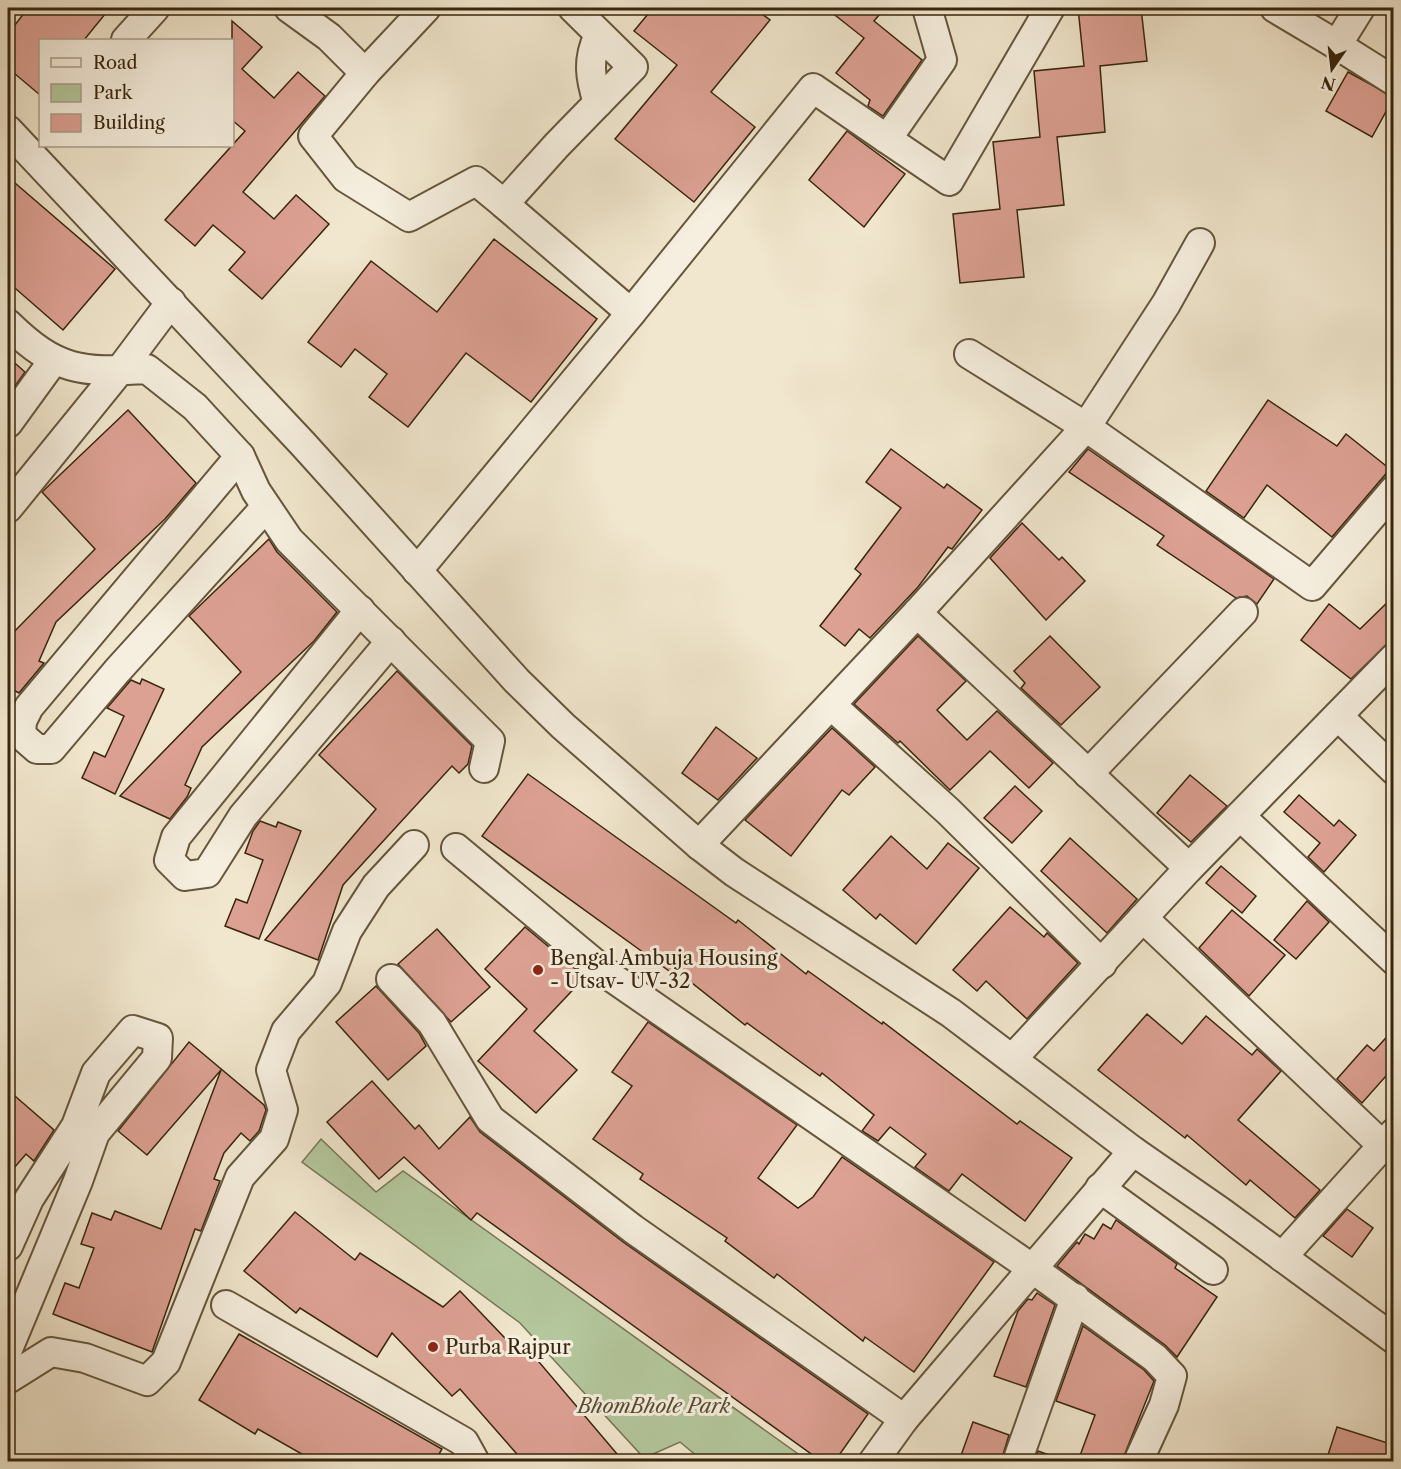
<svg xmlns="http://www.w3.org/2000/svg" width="1401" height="1469" font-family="'Libre Caslon Text',serif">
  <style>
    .green { fill: #b4c79d; stroke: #767655; stroke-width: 1.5 }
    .building { fill: #dda194; stroke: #38260d; stroke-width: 1.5 }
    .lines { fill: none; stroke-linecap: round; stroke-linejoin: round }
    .minor-casing { stroke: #66563d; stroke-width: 32 }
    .minor { stroke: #f6efdf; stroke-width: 28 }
    .poi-dot { fill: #8f2418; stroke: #f6efdf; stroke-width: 2 }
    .labels { text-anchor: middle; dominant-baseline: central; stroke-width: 6; stroke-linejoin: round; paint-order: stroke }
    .poi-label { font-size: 20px; fill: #38260d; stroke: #f6efdf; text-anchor: start }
    .park-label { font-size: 20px; font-style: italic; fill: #574e31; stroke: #f6efdf }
  </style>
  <rect width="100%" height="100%" fill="#f1e7ce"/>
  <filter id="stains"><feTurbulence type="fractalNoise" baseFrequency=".00333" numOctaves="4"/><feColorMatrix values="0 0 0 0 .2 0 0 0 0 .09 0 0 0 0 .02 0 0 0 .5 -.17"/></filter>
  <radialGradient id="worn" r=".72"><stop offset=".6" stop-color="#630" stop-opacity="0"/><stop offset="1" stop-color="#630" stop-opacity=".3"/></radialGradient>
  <!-- green -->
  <path class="green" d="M321,1139L376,1192L403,1171L808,1461H703L680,1442L644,1458L520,1323L302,1162Z"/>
  <!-- building -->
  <g class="building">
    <path d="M28,8H110L84,40H40V95L8,68V34Z"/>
    <path d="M653,8H754L770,20L711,92L755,127L694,202L615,139L677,65L634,31Z"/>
    <path d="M826,8H885L874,21L922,60L883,116L868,106L870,100L836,73L864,38Z"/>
    <path d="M1078,8H1141L1147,61L1100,66L1105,132L1057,137L1064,205L1017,210L1024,277L960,283L953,214L1000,209L993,142L1040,137L1034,71L1084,66Z"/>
    <path d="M232,21L262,47L242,69L274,98L298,72L325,96L243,192L274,219L296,195L329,224L262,299L229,270L245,252L213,225L195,246L165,220L245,131L232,120Z"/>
    <path d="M1348,72L1394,97L1372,137L1326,111Z"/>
    <path d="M847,131L905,174L864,227L809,180Z"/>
    <path d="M8,177L115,269L63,330L8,282Z"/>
    <path d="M494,239L597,319L531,402L466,353L408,427L369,397L387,374L355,349L341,367L308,342L371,261L437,312Z"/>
    <path d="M8,357L25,372L8,396Z"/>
    <path d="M1268,400L1337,446L1346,434L1390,469L1332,537L1267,485L1244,518L1206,491Z"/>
    <path d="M128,410L196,483L165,519L56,622L39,661L44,663L19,693L8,687V638L95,549L42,492Z"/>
    <path d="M891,449L944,488L947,484L982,510L952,549L948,547L918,587L870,638L859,629L845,646L820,626L861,574L855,569L901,508L866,482Z"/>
    <path d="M1088,449L1274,579L1257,604L1247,596L1236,598L1157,545L1164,536L1069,472Z"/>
    <path d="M1022,523L1059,560L1062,557L1085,581L1046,620L990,558Z"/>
    <path d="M269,539L277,552L337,612L314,641L202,747L185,785L191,788L187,797L170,819L120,796L241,672L189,616Z"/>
    <path d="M1394,596V637L1351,679L1301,640L1329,604L1360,629Z"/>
    <path d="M918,636L966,681L937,710L967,740L997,711L1053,763L1029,788L990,751L950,790L900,741L898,743L854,704Z"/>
    <path d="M1050,636L1100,687L1061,725L1021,688L1025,683L1014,671Z"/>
    <path d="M397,671L472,746L468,764L459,773L452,766L343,885L318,960L265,940L376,809L319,755Z"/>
    <path d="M142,679L164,689L115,794L82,778L94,752L105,757L124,716L107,708L131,680L140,684Z"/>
    <path d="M716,727L757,758L718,800L682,773Z"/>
    <path d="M832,728L875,767L849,795L842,790L791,856L745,820Z"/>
    <path d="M528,774L736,923L738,920L806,974L808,971L882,1024L883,1022L1017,1124L1020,1121L1072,1158L1025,1221L962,1174L949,1191L915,1167L926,1154L890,1127L878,1141L862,1131L874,1115L822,1073L820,1076L747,1023L745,1025L678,972L676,976L482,836Z"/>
    <path d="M1190,775L1227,806L1191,842L1157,813Z"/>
    <path d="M1015,786L1042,811L1012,843L984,818Z"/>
    <path d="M1299,795L1334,826L1339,820L1356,835L1324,872L1308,857L1320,843L1284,812Z"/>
    <path d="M260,821L276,827L278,822L301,831L259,939L225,926L236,899L247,903L263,860L245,853L253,831Z"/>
    <path d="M891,836L927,869L948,843L979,868L916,944L880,914L876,919L843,890Z"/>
    <path d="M1070,838L1137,899L1107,933L1041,871Z"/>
    <path d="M1221,866L1256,896L1242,913L1206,883Z"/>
    <path d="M1307,901L1329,922L1296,959L1274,940Z"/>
    <path d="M1010,907L1044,937L1047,933L1078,963L1027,1019L986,981L977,991L953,970Z"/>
    <path d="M1232,910L1285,955L1249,996L1199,948Z"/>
    <path d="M525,927L585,977L534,1031L577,1070L536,1113L478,1061L527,1009L485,969Z"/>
    <path d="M437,929L490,987L451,1022L398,964Z"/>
    <path d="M376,986L419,1033L426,1046L388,1080L336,1022Z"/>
    <path d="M1147,1014L1182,1044L1206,1016L1252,1055L1257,1049L1281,1071L1238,1120L1320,1190L1295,1218L1250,1180L1246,1185L1187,1135L1185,1138L1098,1070Z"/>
    <path d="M648,1022L797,1125L758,1178L798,1208L813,1197L842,1157L994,1262L914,1372L865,1337L863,1341L777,1274L774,1278L725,1241L727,1238L640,1179L643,1174L593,1139L632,1086L612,1072Z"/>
    <path d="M1394,1029V1067L1362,1103L1337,1079L1367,1045L1374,1051Z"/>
    <path d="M189,1042L264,1105L266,1110L259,1131L250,1141L241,1133L224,1153L214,1179L220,1181L201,1231L195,1229L152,1352L53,1314L65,1283L79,1288L94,1248L81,1244L92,1213L111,1220L115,1211L161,1229L221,1070L147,1155L118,1131Z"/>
    <path d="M372,1081L415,1129L419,1125L439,1149L470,1117L480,1132L623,1242L868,1414L835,1461H821L477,1213L471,1220L404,1157L379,1179L327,1122Z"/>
    <path d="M8,1090L54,1130L34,1161L26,1154L8,1175Z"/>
    <path d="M1347,1209L1373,1228L1352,1257L1323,1236Z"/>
    <path d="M295,1212L355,1260L360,1253L443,1307L460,1291L521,1355L528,1349L623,1461H523L460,1389L452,1396L392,1333L377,1357L300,1308L296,1313L244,1271Z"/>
    <path d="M1116,1220L1177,1264L1175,1268L1217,1297L1177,1357L1165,1345L1057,1266L1077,1242L1079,1244L1085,1234L1094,1239L1103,1224L1111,1229Z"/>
    <path d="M1037,1293L1055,1305L1026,1387L994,1376L1018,1311L1028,1299L1032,1300Z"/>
    <path d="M1083,1326L1144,1370L1154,1381L1122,1461H1078L1095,1415L1056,1401Z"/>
    <path d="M239,1334L442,1449L435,1461H314L258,1429L255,1434L199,1400Z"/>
    <path d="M973,1422L1009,1435L1001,1461H959Z"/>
    <path d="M1337,1427L1394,1445V1461H1326Z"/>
    <path d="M1038,1451L1060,1459V1461H1035Z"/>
  </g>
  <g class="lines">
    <defs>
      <g id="minor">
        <path d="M289,8L329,37L365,73"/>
        <path d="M426,8L365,73L313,136L346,178L409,217L476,181L504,204L557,145L633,67L573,8"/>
        <path d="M1275,8L1337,45"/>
        <path d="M1360,8L1337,45L1394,81"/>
        <path d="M126,40L155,8"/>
        <path d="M598,103C590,78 587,59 599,35"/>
        <path d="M8,130L303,444L517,681L563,726L699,845L734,872L951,1013L1133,1151L1221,1212L1394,1339"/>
        <path d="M887,139L949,181L1050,8"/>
        <path d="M504,204L631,313"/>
        <path d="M8,324C56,371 81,373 147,369L195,407L240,456L256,491L289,540L490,741L484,768"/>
        <path d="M969,354L1086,427L1166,304L1200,243"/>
        <path d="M8,423L53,361"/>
        <path d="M240,456L29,707L22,721L21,735L37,749H51L117,671L266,507"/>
        <path d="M8,508L120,370L171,302"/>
        <path d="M417,571L631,313L813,88L887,139L942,60L927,8"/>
        <path d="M360,610L176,837L169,860L185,876L207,873L243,816L391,641"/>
        <path d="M917,613L1189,868"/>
        <path d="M831,705L948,811L1102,964"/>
        <path d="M1338,716L1394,770"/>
        <path d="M1088,774L1243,612"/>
        <path d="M1240,816L1394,960"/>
        <path d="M699,845L917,613L1086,427L1312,586L1394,490"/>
        <path d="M456,848L610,976L1033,1269L1155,1358L1172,1376L1164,1405L1138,1462"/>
        <path d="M1143,918L1382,1145"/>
        <path d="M391,979L432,1023L490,1119L633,1229L904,1419"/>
        <path d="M1013,1058L1189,868L1394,658"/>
        <path d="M1100,1188L1213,1270"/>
        <path d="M8,1246L29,1199L76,1126L96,1073L133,1030L158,1038L157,1058L95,1133L78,1181L8,1349"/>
        <path d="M1282,1257L1394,1133"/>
        <path d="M226,1305L464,1442L475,1462"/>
        <path d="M8,1379L51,1352L85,1358L147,1381L166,1362L240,1177L274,1139L283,1110L271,1070L286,1031L327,983L347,931L376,886L414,845"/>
        <path d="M873,1462L904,1419L1133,1151"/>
        <path d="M1017,1462L1075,1298"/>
      </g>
    </defs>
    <!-- minor casing -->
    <use href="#minor" class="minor-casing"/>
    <!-- minor -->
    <use href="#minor" class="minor"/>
  </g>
  <!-- markers -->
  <g class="poi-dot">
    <circle cx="538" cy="970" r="6"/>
    <circle cx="433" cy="1347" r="6"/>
  </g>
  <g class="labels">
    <!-- poi labels -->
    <g class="poi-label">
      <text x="550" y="958">Bengal Ambuja Housing<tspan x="550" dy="23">- Utsav- UV-32</tspan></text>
      <text x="445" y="1347">Purba Rajpur</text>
    </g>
    <!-- park labels -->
    <g class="park-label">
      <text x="654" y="1406">BhomBhole Park</text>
    </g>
  </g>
  <!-- margin -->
  <rect width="1401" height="1469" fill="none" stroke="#f1e7ce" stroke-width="30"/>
  <rect x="9" y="9" width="1383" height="1451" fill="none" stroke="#38260d" stroke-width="3"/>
  <rect x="15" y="15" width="1371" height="1439" fill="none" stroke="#38260d" stroke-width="1.5"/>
  <!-- legend -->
  <rect x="39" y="39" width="195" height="108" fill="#f6efdf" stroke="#aa9f8b" stroke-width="1.5"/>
  <rect x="51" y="58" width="30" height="9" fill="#f6efdf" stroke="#aa9f8b" stroke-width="1.5"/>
  <text x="93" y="69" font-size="18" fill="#38260d">Road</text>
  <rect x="51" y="84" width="30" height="18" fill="#b4c79d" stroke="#aa9f8b" stroke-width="1.5"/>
  <text x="93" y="99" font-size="18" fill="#38260d">Park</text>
  <rect x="51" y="114" width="30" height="18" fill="#dda194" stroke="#aa9f8b" stroke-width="1.5"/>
  <text x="93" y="129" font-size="18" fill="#38260d">Building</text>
  <!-- north arrow -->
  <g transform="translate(1332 69) rotate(194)" stroke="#f6efdf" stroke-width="4.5" paint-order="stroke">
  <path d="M0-4.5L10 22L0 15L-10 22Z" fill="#38260d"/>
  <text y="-9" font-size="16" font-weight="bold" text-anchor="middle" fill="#38260d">N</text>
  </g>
  <rect width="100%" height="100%" filter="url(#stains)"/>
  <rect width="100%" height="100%" fill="url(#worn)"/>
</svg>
